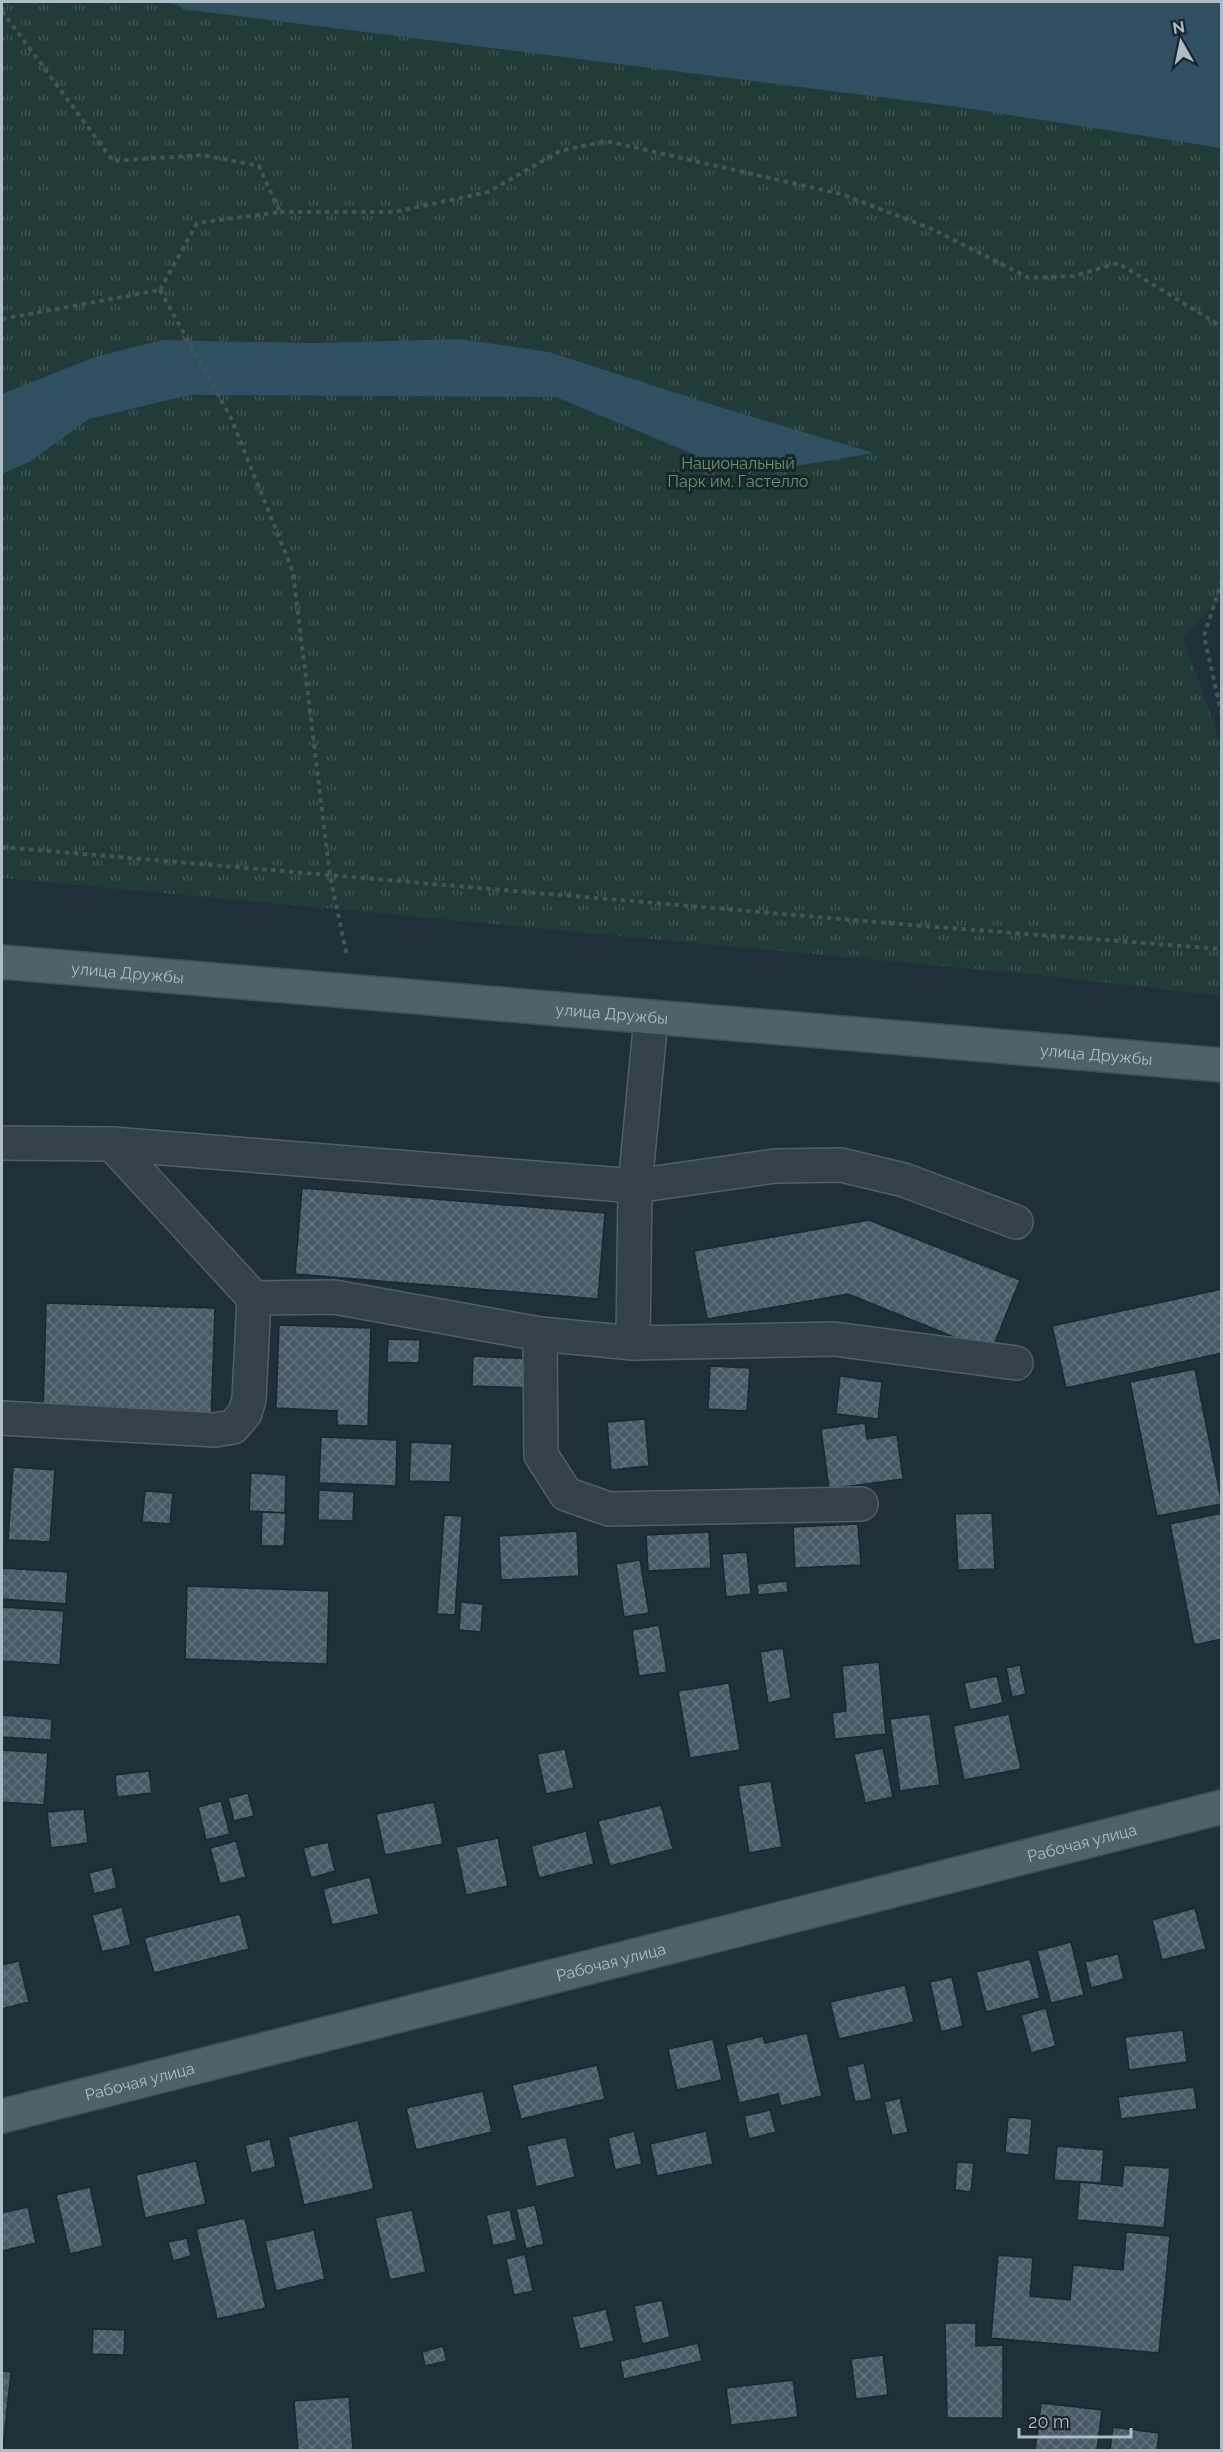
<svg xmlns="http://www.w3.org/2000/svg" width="1223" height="2452" font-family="Raleway,sans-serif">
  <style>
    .park { fill: url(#park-tufts) }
    .water { fill: #304f61 }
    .building { fill: url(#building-cross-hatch); stroke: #1a2831; stroke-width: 1.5 }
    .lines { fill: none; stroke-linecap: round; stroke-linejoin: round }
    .minor-casing { stroke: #505f68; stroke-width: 36 }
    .major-casing { stroke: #3f4d57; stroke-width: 36 }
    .path { stroke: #3f5755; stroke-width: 4; stroke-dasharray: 4.5 4.5; stroke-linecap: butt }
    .minor { stroke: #33414a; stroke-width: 33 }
    .major { stroke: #51616a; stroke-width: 33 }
    .labels { text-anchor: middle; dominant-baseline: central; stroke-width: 6; stroke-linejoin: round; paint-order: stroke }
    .park-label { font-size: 16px; fill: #639964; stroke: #19262f }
    .street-label { font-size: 16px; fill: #adbcc7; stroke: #19262f }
  </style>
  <defs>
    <pattern id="park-tufts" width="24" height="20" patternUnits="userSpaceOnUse" patternTransform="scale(1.5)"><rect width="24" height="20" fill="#213b39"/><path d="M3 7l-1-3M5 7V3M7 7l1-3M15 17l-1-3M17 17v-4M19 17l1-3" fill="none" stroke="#3f5554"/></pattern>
    <pattern id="building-cross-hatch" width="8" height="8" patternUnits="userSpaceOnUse" patternTransform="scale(1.5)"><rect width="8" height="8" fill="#475a66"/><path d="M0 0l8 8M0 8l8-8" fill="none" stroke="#5f707a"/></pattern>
  </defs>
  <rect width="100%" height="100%" fill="#1f303a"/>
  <!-- park -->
  <path class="park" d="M2,2H1221V600L1183,637L1221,744V996L1048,976L2,878Z"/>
  <!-- water -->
  <g class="water">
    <path d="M169,2H1221V148L959,107L190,10Z"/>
    <path d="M460,339L549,352L726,409L874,453L790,467L715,463L556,397L190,395L89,419L31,461L2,474V394L95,357L162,340L311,343Z"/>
  </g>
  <!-- building -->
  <g class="building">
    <path d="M302,1188L605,1213L598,1299L295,1274Z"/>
    <path d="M869,1220L1020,1280L991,1352L848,1294L707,1319L694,1251Z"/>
    <path d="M1222,1289V1353L1066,1388L1052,1326Z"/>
    <path d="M46,1303L215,1308L211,1422L43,1418Z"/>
    <path d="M279,1325L371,1328L368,1426L337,1425V1411L276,1408Z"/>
    <path d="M388,1339L420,1340L419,1363L387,1362Z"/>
    <path d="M473,1356L531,1359L530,1388L472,1386Z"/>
    <path d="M710,1366L750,1368L747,1411L708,1409Z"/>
    <path d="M1195,1369L1222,1504L1157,1516L1130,1382Z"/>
    <path d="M840,1376L882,1382L878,1419L836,1414Z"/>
    <path d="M645,1419L649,1466L611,1470L607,1422Z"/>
    <path d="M865,1423L867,1439L897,1435L903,1479L829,1489L821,1429Z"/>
    <path d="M321,1437L397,1440L396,1486L319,1483Z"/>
    <path d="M411,1442L452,1444L450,1482L409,1481Z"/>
    <path d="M13,1467L55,1470L50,1542L8,1540Z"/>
    <path d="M251,1473L286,1475L285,1513L249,1511Z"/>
    <path d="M319,1490L354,1492L353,1521L318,1520Z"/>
    <path d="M145,1491L173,1493L170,1524L142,1522Z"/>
    <path d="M262,1512L286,1513L284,1546H261Z"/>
    <path d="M992,1513L995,1569L958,1570L955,1514Z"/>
    <path d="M1222,1513V1639L1194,1645L1170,1524Z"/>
    <path d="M444,1515L462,1516L455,1615L437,1614Z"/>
    <path d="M858,1524L861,1565L795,1568L793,1527Z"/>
    <path d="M577,1531L579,1576L501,1580L499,1536Z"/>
    <path d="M709,1532L711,1568L648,1571L646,1535Z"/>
    <path d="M747,1552L751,1594L726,1597L722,1554Z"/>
    <path d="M640,1560L649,1613L624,1617L616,1564Z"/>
    <path d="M2,1568L68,1572L66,1604L2,1599Z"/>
    <path d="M787,1581L788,1592L758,1595L757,1584Z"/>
    <path d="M187,1586L329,1591L327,1664L185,1659Z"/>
    <path d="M461,1602L483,1604L481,1632L459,1630Z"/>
    <path d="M2,1607L64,1611L60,1665L2,1661Z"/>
    <path d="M659,1625L667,1672L639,1676L632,1630Z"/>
    <path d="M783,1648L791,1698L768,1703L760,1652Z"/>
    <path d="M879,1662L886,1734L835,1739L832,1713L846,1711L842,1666Z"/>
    <path d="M1020,1665L1026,1694L1012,1697L1006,1668Z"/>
    <path d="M997,1676L1003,1703L970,1710L964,1683Z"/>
    <path d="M729,1683L740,1750L690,1758L678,1691Z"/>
    <path d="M930,1714L940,1785L900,1791L890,1719Z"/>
    <path d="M1009,1714L1021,1769L964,1780L953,1726Z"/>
    <path d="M2,1715L52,1719L51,1740L2,1737Z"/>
    <path d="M883,1748L893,1797L865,1803L854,1754Z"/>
    <path d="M565,1749L574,1788L546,1794L537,1754Z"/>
    <path d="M2,1750L48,1753L44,1805L2,1802Z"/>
    <path d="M149,1771L152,1793L117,1797L115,1775Z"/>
    <path d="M771,1781L782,1847L749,1853L738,1786Z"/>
    <path d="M248,1793L254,1816L234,1821L228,1798Z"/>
    <path d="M221,1801L230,1834L206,1840L198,1807Z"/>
    <path d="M434,1802L443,1844L385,1855L376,1814Z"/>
    <path d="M661,1805L673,1849L610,1866L598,1821Z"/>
    <path d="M84,1809L88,1843L51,1848L47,1812Z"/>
    <path d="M586,1831L594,1864L539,1878L531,1846Z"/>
    <path d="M498,1838L508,1886L466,1895L456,1847Z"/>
    <path d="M236,1841L246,1877L220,1884L210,1848Z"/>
    <path d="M328,1842L335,1871L311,1878L303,1848Z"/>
    <path d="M112,1867L117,1888L94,1894L89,1873Z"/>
    <path d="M370,1877L379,1914L332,1925L323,1889Z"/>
    <path d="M122,1907L131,1945L102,1952L92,1915Z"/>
    <path d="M1195,1908L1206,1949L1162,1960L1152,1920Z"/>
    <path d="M240,1914L249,1949L154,1973L144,1938Z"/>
    <path d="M1071,1942L1084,1995L1051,2003L1037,1951Z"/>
    <path d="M1118,1954L1124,1979L1091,1988L1085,1962Z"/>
    <path d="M1030,1959L1040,1998L986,2012L976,1972Z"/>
    <path d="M19,1961L29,2002L2,2009V1965Z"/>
    <path d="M952,1977L963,2026L941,2032L930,1982Z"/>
    <path d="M905,1985L914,2022L839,2039L830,2002Z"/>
    <path d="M1046,2008L1056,2046L1031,2053L1021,2015Z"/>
    <path d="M1183,2030L1187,2062L1129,2070L1125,2037Z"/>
    <path d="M807,2033L822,2096L781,2106L778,2094L739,2103L726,2045L763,2036L765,2043Z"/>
    <path d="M713,2039L722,2080L677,2090L668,2049Z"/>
    <path d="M864,2063L872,2099L855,2102L847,2067Z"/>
    <path d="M597,2065L605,2099L521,2119L512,2085Z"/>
    <path d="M1194,2087L1197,2109L1121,2119L1118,2097Z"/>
    <path d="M483,2091L492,2132L416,2150L406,2108Z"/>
    <path d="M900,2098L908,2132L892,2136L884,2102Z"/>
    <path d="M770,2110L776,2132L749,2139L744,2116Z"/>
    <path d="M1008,2117L1032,2119L1029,2155L1005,2153Z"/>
    <path d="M358,2120L374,2189L304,2205L288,2137Z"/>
    <path d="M634,2131L642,2164L615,2170L608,2138Z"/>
    <path d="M706,2131L713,2164L657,2176L650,2144Z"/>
    <path d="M566,2137L575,2177L536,2187L527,2146Z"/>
    <path d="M270,2139L276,2167L251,2173L245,2145Z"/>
    <path d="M1057,2146L1104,2150L1101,2183L1054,2180Z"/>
    <path d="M196,2161L206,2204L145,2218L136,2175Z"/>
    <path d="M957,2162L974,2163L971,2192L955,2190Z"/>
    <path d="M1124,2165L1170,2168L1164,2228L1077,2220L1080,2182L1122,2186Z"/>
    <path d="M90,2187L103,2246L70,2254L56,2195Z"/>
    <path d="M535,2205L544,2244L526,2249L516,2209Z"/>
    <path d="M28,2207L36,2243L2,2251V2213Z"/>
    <path d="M412,2210L426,2272L390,2280L375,2218Z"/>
    <path d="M510,2210L517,2240L493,2246L486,2215Z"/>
    <path d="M245,2218L266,2308L217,2319L196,2229Z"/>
    <path d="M314,2230L325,2279L276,2291L265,2241Z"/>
    <path d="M1126,2232L1170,2236L1159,2353L991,2338L998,2255L1033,2258L1030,2296L1070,2300L1073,2265L1123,2270Z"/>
    <path d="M187,2238L191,2256L173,2261L168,2242Z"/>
    <path d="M525,2254L533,2291L514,2295L506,2259Z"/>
    <path d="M662,2300L670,2337L642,2344L634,2306Z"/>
    <path d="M606,2309L614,2341L580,2349L572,2317Z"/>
    <path d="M945,2323H976V2346L1003,2345V2418H947Z"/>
    <path d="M93,2329L125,2330L124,2355L92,2354Z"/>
    <path d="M698,2343L702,2361L624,2379L620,2361Z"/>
    <path d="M443,2346L447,2361L425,2366L422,2352Z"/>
    <path d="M883,2355L888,2395L856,2399L851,2359Z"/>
    <path d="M2,2371L11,2372L3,2448H2Z"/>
    <path d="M793,2380L798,2417L731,2425L726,2388Z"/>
    <path d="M349,2397L353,2450H298L294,2401Z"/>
    <path d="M1041,2403L1102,2410L1097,2450H1035Z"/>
    <path d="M1113,2427L1159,2433L1157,2450H1110Z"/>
  </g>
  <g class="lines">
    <defs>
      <g id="minor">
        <path d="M651,1018L635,1186L633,1343L540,1334L541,1455L566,1494L609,1509L861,1504"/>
        <path d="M2,1143L112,1144L635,1186L775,1166L841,1165L904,1180L1016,1222"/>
        <path d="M112,1144L254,1298"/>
        <path d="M633,1343L834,1339L1016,1363"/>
        <path d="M2,1418L215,1430L233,1427L245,1413L249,1399L254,1298L334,1297L540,1334"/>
      </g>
      <g id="major">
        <path id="s1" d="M2,962L1222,1065"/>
        <path id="s2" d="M2,2116L1222,1807"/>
      </g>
    </defs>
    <!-- minor casing -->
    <use href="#minor" class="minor-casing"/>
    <!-- major casing -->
    <use href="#major" class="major-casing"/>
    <!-- path -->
    <g class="path">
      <path d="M2,11L113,161L202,155L259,166L280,212L197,223L160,290"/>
      <path d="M280,212H394L488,192L560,151L606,141L841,194L932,229L1029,278L1074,276L1118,263L1222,327"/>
      <path d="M160,290L231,418L293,572L330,876L347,956"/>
      <path d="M2,319L160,290"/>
      <path d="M1222,580L1204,636L1222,716"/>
      <path d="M2,847L923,926L1222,949"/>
    </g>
    <!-- minor -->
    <use href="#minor" class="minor"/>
    <!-- major -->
    <use href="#major" class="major"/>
  </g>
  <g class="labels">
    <!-- park labels -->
    <g class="park-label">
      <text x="738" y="463">Национальный<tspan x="738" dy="18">Парк им. Гастелло</tspan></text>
    </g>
    <!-- street labels -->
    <g class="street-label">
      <text stroke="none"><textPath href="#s1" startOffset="126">улица Дружбы</textPath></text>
      <text stroke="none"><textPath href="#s1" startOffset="612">улица Дружбы</textPath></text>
      <text stroke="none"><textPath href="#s1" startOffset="1098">улица Дружбы</textPath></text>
      <text stroke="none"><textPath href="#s2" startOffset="1114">Рабочая улица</textPath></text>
      <text stroke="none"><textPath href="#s2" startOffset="628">Рабочая улица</textPath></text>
      <text stroke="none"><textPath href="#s2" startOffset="142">Рабочая улица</textPath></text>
    </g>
  </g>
  <!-- border -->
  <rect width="1223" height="2452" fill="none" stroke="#adbcc7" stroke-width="6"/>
  <!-- north arrow -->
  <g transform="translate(1181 42) rotate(351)" stroke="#19262f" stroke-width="4.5" paint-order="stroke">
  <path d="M0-4.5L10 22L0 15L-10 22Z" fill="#adbcc7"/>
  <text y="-9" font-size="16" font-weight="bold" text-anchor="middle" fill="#adbcc7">N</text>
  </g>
  <!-- scale -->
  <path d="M1019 2428v9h112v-9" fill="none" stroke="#adbcc7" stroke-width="3"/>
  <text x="1028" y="2428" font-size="18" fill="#adbcc7" stroke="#19262f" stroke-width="4.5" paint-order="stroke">20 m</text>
</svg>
